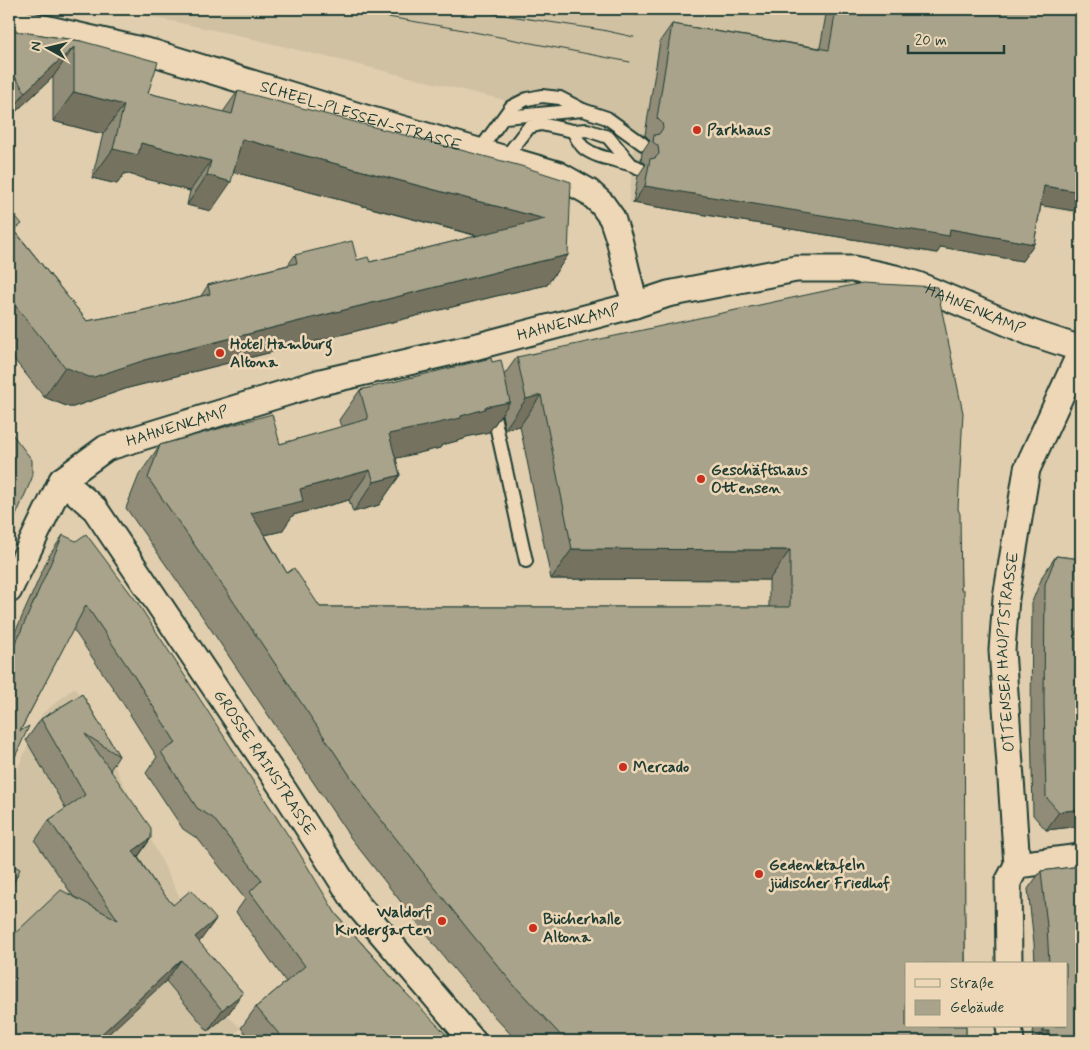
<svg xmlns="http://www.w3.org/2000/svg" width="1090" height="1050" font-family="Mynerve,sans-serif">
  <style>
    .built { fill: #d0c1a3 }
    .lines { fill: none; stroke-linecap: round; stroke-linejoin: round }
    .lane-casing { stroke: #1f3d34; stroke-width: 16 }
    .street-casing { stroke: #1f3d34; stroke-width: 29 }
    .lane { stroke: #edd7b6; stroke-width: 12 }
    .street { stroke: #edd7b6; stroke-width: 25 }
    .tram { stroke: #1f3d34; stroke-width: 1 }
    .wall { fill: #908c77; stroke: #1f3d34; fill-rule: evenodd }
    .shaded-wall { fill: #767261; stroke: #1f3d34 }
    .building { fill: #a8a38a; stroke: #1f3d34 }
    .poi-dot { fill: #c8321e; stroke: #edd7b6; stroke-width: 2 }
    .labels { text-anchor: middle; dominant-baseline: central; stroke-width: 5; stroke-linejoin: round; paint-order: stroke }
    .street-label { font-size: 16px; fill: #1f3d34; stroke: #edd7b6 }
    .poi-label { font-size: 16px; font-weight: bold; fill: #1f3d34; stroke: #edd7b6; text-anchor: start }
  </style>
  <rect width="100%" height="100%" fill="#e1ceae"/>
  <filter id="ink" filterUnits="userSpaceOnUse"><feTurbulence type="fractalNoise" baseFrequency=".02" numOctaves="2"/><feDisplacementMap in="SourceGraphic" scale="10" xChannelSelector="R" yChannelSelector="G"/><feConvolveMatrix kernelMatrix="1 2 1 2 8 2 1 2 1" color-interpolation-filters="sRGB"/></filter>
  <g filter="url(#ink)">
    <!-- built -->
    <g class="built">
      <path d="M114,9H1081V214L949,192L938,255L629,202L635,132L237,35Z"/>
      <path d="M75,687L201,940L180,958L228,1014L230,1018L241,1028L228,1041H9V788L42,714Z"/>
    </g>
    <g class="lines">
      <defs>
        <g id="lane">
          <path d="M505,117L583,110"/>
          <path d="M573,131C576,136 579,144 584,148C599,160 622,159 639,168"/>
          <path d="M479,151L511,107L527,99L542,96L560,98L583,110L607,118L643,144"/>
          <path d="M505,158L529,127L541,124L573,131L587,130L608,137L630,163"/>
          <path d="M492,407L526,561"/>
        </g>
        <g id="street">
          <path id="s1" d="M9,20L154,53L362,117L557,174L589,192L602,204L612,218L619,239L635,305"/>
          <path id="s2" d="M62,480L95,509L285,792L356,903L473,1041"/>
          <path id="s3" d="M9,590L62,480L106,448L321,382L478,346L635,305L668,294L796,269H853L895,278L918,285L1029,332L1081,349"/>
          <path d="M1017,865L1081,857"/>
          <path id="s4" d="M1009,964L1008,882L1017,865L1002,650L1006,598L1027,469L1081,351"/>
          <path d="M1009,1026L1011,1041"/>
        </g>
      </defs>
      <!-- lane casing -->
      <use href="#lane" class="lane-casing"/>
      <!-- street casing -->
      <use href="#street" class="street-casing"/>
      <!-- lane -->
      <use href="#lane" class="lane"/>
      <!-- street -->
      <use href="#street" class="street"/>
      <!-- tram -->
      <g class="tram">
        <path d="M341,9L458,29L630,62"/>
        <path d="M464,9L602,30L634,37"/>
        <path d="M597,9L637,15"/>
      </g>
    </g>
    <!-- wall -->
    <g class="wall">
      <path d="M827,9H1081V212L1041,205L1034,244L1022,261L941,247L937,253L633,203L638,176L646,164L641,160L642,152L650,140L645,135L660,41L672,24L820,48Z"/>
      <path d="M9,30L81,41L148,93L223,112L238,91L568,255L547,285L496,296L128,388L73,407H69L44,397L9,353V208L16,232L87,321L136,312L201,296L208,285L288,265L295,255L357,260L370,262L477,236L234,172L211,211L187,205L190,191L125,173L117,184L92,178L103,134L53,121V77L9,118Z"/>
      <path d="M517,357L958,509L961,590L966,1041H517L491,1013L448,962L350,837L204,619L126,508L139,475L160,445L280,444L341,427L339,420L360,390L492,362L504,375ZM502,414L505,429L520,426L551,579L769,580V607H320L287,573L265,535L282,531L293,515L349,500L353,512L379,505L400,475L396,458L440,448L442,445L464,439L466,437L489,432Z"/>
      <path d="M63,535L336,914L448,1041H252L241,1028L256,1007L286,982L236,912L245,899L198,839L183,829L146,773L157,757L119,697L73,629L20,731L9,770V646L49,556Z"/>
      <path d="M1056,556L1081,559V826L1046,830L1033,815L1031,721L1032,602L1043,575Z"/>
      <path d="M82,694L119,756L110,770L151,838L138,857L154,882L173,905L216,919L199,942L243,993L228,1014L208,1031L166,981L73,896L35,841L49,820L66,809L26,740L41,719Z"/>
      <path d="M1081,866V1041H1032L1034,1026H1066V964H1035L1034,943L1028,889L1041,871Z"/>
    </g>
    <!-- shaded-wall -->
    <g class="shaded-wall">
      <path d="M74,47L53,77L9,118V116L25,92Z"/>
      <path d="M9,76L16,78L9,87Z"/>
      <path d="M74,92L124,105L103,134L53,121Z"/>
      <path d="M242,139L545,219L525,248L222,169Z"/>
      <path d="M141,143L211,161L190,191L125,173L117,184L92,178L113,149Z"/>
      <path d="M207,175L231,182L211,211L187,205Z"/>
      <path d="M645,186L950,229L1034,244L1022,261L941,247L937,253L633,203Z"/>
      <path d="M1044,186L1081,192V212L1032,204Z"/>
      <path d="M568,255L547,285L496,296L128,388L73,407H69L44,397L65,367L148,359L516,267Z"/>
      <path d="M541,395L520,426L505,429L526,399Z"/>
      <path d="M510,402L489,432L466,437L464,439L442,445L440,448L368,465L389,434L461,416L485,407Z"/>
      <path d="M370,470L349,500L293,515L282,531L230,543L251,513L300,489Z"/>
      <path d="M400,475L379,505L353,512L374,482Z"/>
      <path d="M572,549L790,550L769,580L551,579Z"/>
      <path d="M1081,809V826L1046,830L1059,812Z"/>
      <path d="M151,838L136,859L133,851Z"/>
      <path d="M216,919L201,940L180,958L195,937Z"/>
      <path d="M181,960L166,981L101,1041H94Z"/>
      <path d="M243,993L228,1014L208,1031L222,1010Z"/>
      <path d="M1043,1031H1049L1042,1041H1036Z"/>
    </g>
    <!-- building -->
    <g class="building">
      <path d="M836,9H1081V192L1044,186L1034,244L950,229L949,236L645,186L650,159L655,158L659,154L658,146L653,142L654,135L659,134L663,128L662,123L657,118L672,24L829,50Z"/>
      <path d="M9,30L81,41L158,62L148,93L232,114L238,91L521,166L571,182L568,255L516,267L148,359L94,377H89L65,367L9,298V208L22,224L14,230L87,321L136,312L210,294L208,285L297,263L295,255L352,241L357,260L368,257L370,262L545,219L242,139L231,182L207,175L211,161L141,143L138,155L113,149L124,105L74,92V47L25,92L16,78L9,76Z"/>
      <path d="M862,283L937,287L963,413L958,509L960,514L961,590H964L965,964H906V1026H966V1041H566L512,983L470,932L371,807L225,589L148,478L160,445L272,414L280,444L368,419L360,390L491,358L492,362L501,360L510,402L485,407V409L461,416V418L389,434L400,475L374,482L370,470L300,489L303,501L251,513L287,573L294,568L320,607H790V550L572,549L541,395L526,399L517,357Z"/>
      <path d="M9,430L32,460V478L9,532Z"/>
      <path d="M86,534L137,602L295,846L336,914L400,987L449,1037L448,1041H285L256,1007L305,966L250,892L262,880L213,818L197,808L161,752L176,743L134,676L86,605L20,731L29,726L9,770V658L63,535L76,541Z"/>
      <path d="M1056,556L1081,559V809L1059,812L1046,797L1044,703L1045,584Z"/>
      <path d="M82,694L119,756L85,734L151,828V838L133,851L154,882L173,905L191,890L216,919L195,937L243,993L222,1010L181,960L94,1041H9V939L61,890L118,920L49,820L85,795L41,719Z"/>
      <path d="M9,863L20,869L9,893Z"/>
      <path d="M1081,866V1041H1048L1049,1031H1043L1044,1026H1066V964H1049L1047,926L1041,871Z"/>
    </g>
  </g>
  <!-- markers -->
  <g class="poi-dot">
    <circle cx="697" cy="130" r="5"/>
    <circle cx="220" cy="353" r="5"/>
    <circle cx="701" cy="479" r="5"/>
    <circle cx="623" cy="767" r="5"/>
    <circle cx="759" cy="874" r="5"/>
    <circle cx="442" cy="921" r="5"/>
    <circle cx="533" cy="928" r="5"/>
  </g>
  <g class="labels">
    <!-- street labels -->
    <g class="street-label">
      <text stroke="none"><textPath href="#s1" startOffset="365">SCHEEL-PLESSEN-STRASSE</textPath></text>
      <text stroke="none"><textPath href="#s3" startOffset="1076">HAHNENKAMP</textPath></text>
      <text stroke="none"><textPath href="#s3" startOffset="656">HAHNENKAMP</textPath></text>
      <text stroke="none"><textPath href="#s3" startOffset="251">HAHNENKAMP</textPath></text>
      <text stroke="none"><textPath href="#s4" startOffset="315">OTTENSER HAUPTSTRASSE</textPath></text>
      <text stroke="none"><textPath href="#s2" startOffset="349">GROSSE RAINSTRASSE</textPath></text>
    </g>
    <!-- poi labels -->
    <g class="poi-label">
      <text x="707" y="130">Parkhaus</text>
      <text x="230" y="344">Hotel Hamburg<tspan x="230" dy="18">Altona</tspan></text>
      <text x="711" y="470">Geschäftshaus<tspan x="711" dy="18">Ottensen</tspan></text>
      <text x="633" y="767">Mercado</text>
      <text x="769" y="865">Gedenktafeln<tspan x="769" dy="18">jüdischer Friedhof</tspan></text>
      <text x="432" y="912" text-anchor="end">Waldorf<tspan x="432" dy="18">Kindergarten</tspan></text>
      <text x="543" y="919">Bücherhalle<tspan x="543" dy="18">Altona</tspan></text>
    </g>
  </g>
  <!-- margin -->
  <rect width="1090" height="1050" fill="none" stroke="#edd7b6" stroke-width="30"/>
  <rect x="15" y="15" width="1060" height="1020" fill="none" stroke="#1f3d34" stroke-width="2" filter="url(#ink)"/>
  <!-- legend -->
  <rect x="905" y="962" width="162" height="65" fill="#edd7b6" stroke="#9b9982"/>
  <rect x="915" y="979" width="25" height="8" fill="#edd7b6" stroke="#9b9982"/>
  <text x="950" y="988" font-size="15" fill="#1f3d34">Straße</text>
  <rect x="915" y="1000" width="25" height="15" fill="#a8a38a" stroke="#9b9982"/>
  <text x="950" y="1012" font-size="15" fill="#1f3d34">Gebäude</text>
  <!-- north arrow -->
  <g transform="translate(48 48) rotate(278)" stroke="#edd7b6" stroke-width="4" paint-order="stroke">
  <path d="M0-4L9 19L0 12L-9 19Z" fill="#1f3d34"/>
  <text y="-8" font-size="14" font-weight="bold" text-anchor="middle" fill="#1f3d34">N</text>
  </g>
  <!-- scale -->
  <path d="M908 45v8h96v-8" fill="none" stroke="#1f3d34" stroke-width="2.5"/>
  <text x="915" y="45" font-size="15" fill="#1f3d34" stroke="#edd7b6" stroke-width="4" paint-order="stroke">20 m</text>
</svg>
